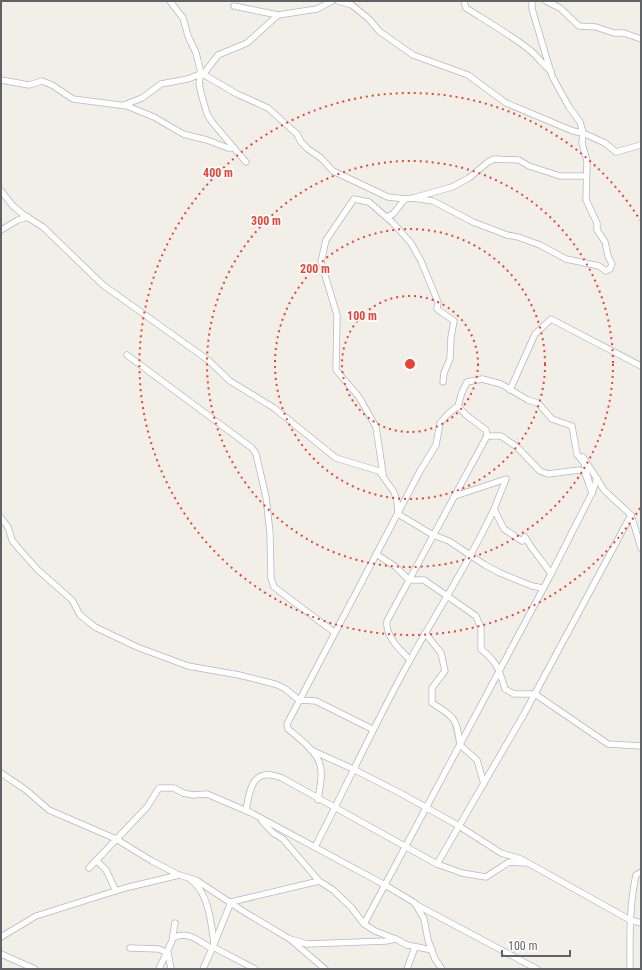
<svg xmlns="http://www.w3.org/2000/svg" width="642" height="970" font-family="'Roboto Condensed',sans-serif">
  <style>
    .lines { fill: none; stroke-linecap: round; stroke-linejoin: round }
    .street-casing { stroke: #b5b8bc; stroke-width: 7 }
    .street { stroke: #fff; stroke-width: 5.5 }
    .ring { fill: none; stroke: #ea4335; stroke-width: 2; stroke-dasharray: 2 4 }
    .centre { fill: #ea4335; stroke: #fff; stroke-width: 2 }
    .ring-label { font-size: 12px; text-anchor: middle; font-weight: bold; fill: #ea4335; stroke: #fff; stroke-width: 3.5; stroke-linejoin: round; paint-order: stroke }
  </style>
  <rect width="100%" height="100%" fill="#f1efe8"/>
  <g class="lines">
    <defs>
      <g id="street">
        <path d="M170,1L183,18L188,36L196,53L201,73L199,83L201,93L207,114L212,122L246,162"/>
        <path d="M338,1L352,5L369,19L379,31L413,55L468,75L506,103L573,131L583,133L582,143L587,161L586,200L597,223V230L605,242L608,256L612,264L610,269L606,271L599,266L566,259L540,245L518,237L507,235L473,222L433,201L413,198"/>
        <path d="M464,1L466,8C488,22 511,35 531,51C538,57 542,64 551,71"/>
        <path d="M532,1V9L552,76L569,107L580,122L583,133L605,143L616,152L641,145"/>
        <path d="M546,1L560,8L579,26L596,27L614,33H624L641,39"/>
        <path d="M234,6L278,15"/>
        <path d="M201,73L237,94L268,108L297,134L301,142L308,149L321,158L333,171L388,197L405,199L413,198L452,187L469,178L488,162L494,159L519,160L529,166L560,176H585"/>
        <path d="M1,80L29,85L42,81L52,85L73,99L127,106L154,117L183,134L207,140L228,148H233"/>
        <path d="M124,105L142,98L161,84L188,79L205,72L218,55L247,43L278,15L317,9L332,1"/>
        <path d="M1,191L13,206L24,215L43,227L103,285L208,360L230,381L274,408L336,458L379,471L394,492L397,501L398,514L433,535L449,541L485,565L500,573L532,586L543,588"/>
        <path d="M387,217L393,214L405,199"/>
        <path d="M1,230L18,220L28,217"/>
        <path d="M127,355L252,448L256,454L266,497L270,533L271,578L274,587L334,632"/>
        <path d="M482,379L501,384L528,400L538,403L552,419L572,426L577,454L584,463L592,493L585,473L579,470L548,474L540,471L517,447L501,436H487L486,430L466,415L458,406L462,392L467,382Z"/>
        <path d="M510,390L535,334L551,319L641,366"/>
        <path d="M583,457L604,490L631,515L641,548"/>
        <path d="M383,474L376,427L359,397L336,370L337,315L321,262L326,240L354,199L369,202L393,223L411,243L421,261L438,302L437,309L454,321L451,337L450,359L444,373L443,382"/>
        <path d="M455,496L506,479L494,509L504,529L522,541L525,537C532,550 543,561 551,574"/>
        <path d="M1,518L8,527L12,540L20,550L38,570L72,600L80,615L95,627L137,647L188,666L239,675L275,684L284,688L299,700L316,701L372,729"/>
        <path d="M376,554L396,567L409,580H424L476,616L481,628V649C497,662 499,669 505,689L514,694H535L608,744L641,746"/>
        <path d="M425,633L441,653L445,671L432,688V703C456,718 456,718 460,745L477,760L484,784"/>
        <path d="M410,660C400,650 385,636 387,621L487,436"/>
        <path d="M311,750L353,769L402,794L459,826L501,853L521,859L630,920L641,923"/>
        <path d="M1,773L26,790L49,810L116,839L152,861L179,875L196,880L246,913L290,939L307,944L386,941L396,939L407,945L432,950"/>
        <path d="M318,800C319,791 322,781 321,771C321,754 300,739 288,729L287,724L420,471L436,445L440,423L449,413L458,406"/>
        <path d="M262,821L273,833L283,839L319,881L333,890L351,907L364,924L375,931L396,939"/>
        <path d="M315,847C347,785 376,721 410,660C438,610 470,561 494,509"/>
        <path d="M96,860L106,870L116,891"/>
        <path d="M437,864L524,714L631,515"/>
        <path d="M89,868L147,807L159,788H174L183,793L193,795L207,794L249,812"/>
        <path d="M191,880C209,893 211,923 214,943"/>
        <path d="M415,904L537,969"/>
        <path d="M364,924L551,574L592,493L597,478"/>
        <path d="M1,937L36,916L125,888L179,875"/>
        <path d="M173,938C188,930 199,941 212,949L203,969"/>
        <path d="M291,940L325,969"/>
        <path d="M213,947L255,969"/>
        <path d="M130,948L159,949L168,953L171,969"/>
        <path d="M212,949L231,902L319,881"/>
        <path d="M1,954L35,969"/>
        <path d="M159,969L172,941L175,923"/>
        <path d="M407,969L415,947"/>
        <path d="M442,969L435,959L428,940L424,919L415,903L385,885L246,810C250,788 253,766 282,778L437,864L462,873L486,877L509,862L526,863"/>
        <path d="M630,969C630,938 629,906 636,875L641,872"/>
      </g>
    </defs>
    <!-- street casing -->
    <use href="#street" class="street-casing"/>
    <!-- street -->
    <use href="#street" class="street"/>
  </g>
  <!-- distance rings -->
  <g class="ring">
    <circle cx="410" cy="364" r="68"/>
    <circle cx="410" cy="364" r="135"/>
    <circle cx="410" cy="364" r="203"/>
    <path d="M640 508A271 271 0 1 1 640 220"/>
  </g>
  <circle cx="410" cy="364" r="6" class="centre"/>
  <g class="ring-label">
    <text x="218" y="177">400 m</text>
    <text x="266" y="225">300 m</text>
    <text x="315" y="273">200 m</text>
    <text x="362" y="320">100 m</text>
  </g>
  <!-- border -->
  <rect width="642" height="970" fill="none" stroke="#5f6368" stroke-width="4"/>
  <!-- scale -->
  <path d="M502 950v6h68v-6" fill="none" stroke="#5f6368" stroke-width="2"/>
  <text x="508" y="950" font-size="12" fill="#5f6368" stroke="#ffffff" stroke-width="3" paint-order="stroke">100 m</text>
</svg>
